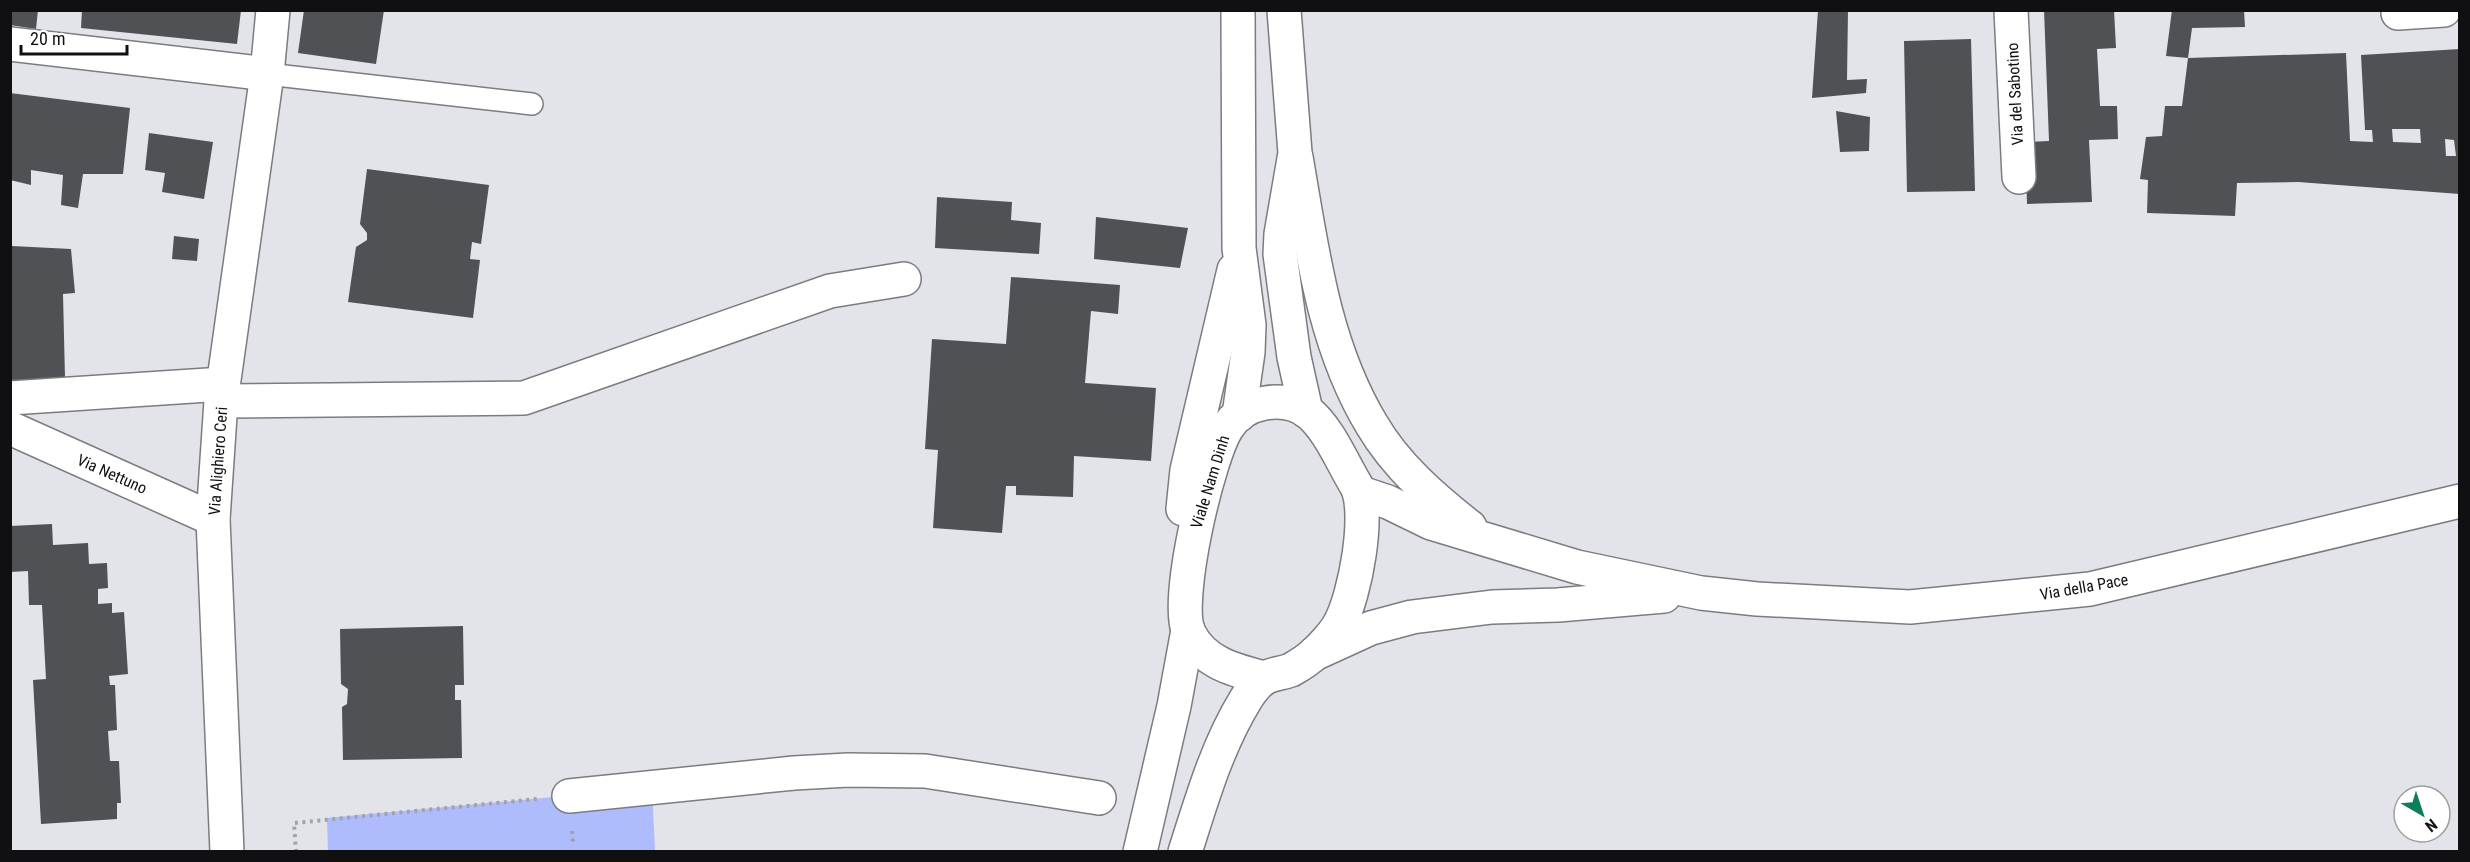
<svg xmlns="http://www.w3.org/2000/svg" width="2470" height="862" font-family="'Roboto Condensed',sans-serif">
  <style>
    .green { fill: #aebbfd }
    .building { fill: #505155; fill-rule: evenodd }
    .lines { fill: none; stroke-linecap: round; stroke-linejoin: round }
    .lane-casing { stroke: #7b7c81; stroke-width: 24 }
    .street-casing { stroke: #7b7c81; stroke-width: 36 }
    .secondary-casing { stroke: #7b7c81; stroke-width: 36 }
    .primary-casing { stroke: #7b7c81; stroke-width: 36 }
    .path { stroke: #a2a3a7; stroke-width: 4; stroke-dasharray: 3 4.5; stroke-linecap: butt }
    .lane { stroke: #fff; stroke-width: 21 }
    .street { stroke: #fff; stroke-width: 33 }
    .secondary { stroke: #fff; stroke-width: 33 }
    .primary { stroke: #fff; stroke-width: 33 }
    .labels { text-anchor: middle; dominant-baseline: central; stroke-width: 6; stroke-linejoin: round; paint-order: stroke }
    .street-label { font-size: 16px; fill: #101012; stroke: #fff }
  </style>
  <rect width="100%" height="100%" fill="#e3e4e9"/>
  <!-- green -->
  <path class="green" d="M652,788L655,851H328L327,818Z"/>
  <!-- building -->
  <g class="building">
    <path d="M10,10H38L36,29L10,25Z"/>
    <path d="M82,10H241L237,44L81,28Z"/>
    <path d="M304,10H384L376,64L298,53Z"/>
    <path d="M1818,10H1848L1847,80L1867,79L1866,93L1812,98Z"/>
    <path d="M2044,10H2114L2116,48L2097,49L2100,106H2117L2118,139L2089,140L2092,202L2027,204L2025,142L2049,141Z"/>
    <path d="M2172,10H2244L2245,27L2192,28L2188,58L2166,56Z"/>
    <path d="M1971,39L1975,191L1907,192L1904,41Z"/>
    <path d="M2460,49V194L2298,182L2237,183L2235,216L2147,213L2148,180L2140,179L2146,137L2162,136L2165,106H2182L2188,58L2346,53L2350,141L2373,142L2372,130H2365L2361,55ZM2392,129H2420L2421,143L2393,142ZM2445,139L2454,140L2456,156H2446Z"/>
    <path d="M10,93L130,108L123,174H83L78,208L61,205L63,175L31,170V185L10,180Z"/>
    <path d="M1836,111L1870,117L1869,151L1840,152Z"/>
    <path d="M149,133L213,142L204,199L162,192L165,173L145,170Z"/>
    <path d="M367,169L489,185L481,244L472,242L470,259L480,260L473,318L348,302L356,247L367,240V233L360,224Z"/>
    <path d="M937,197L1012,202L1011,220L1041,223L1039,254L935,248Z"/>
    <path d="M1096,217L1188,228L1180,268L1094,259Z"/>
    <path d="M174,236L199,239L197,261L172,259Z"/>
    <path d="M12,246L71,249L75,293L63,294L65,378L10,381Z"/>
    <path d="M1011,277L1120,285L1118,314L1091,311L1085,383L1156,388L1151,461L1074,456L1073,497L1016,495V486H1006L1002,533L933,528L938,450L925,449L932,339L1006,344Z"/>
    <path d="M52,524L53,545L88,543L89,564L107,563L108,588L98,589V604L112,603V613L124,612L128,674L109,676L110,685H115L117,730L108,731L110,761H119L121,803H117V819L41,824L33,680L46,679L42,605H29L28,571L10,572V526Z"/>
    <path d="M463,626L464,685H455V700H461L462,758L343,760L342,707L347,704L348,689L341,684L340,629Z"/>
  </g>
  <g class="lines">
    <defs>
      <path id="lane" d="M267,74L532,104"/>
      <g id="street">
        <path d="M2011,10L2019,177"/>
        <path d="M2398,10V13L2444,10"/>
        <path d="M10,44L267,74"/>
        <path d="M10,398L223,384"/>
        <path d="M221,401L524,398L830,291L904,279"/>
        <path d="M10,428L213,519"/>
        <path d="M569,796L794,773L848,770L925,771L1099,798"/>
        <path d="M227,852L213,519L221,401L267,74L273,10"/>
      </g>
      <g id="secondary">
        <path d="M1296,157C1312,249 1323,344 1372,425C1396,466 1433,498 1470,527"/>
        <path d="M1361,493L1388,502L1431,523L1577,567L1701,593L1757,599L1910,607L2090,589L2460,501"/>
        <path d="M1314,654L1371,628L1412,617L1492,607L1558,605L1664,596"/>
      </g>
      <g id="primary">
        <path d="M1238,10L1239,248L1249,325L1248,352L1239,415"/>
        <path d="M1284,10L1295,153L1281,234L1280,254L1294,357L1306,411"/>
        <path d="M1183,509L1187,470L1234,270"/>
        <path d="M1140,852L1174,706L1188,630"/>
        <path d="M1185,852C1202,799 1217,746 1246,699C1250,692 1258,682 1265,678C1272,674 1283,673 1291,670C1298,666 1308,660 1314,654C1322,647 1335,633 1340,623C1355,596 1371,511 1356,485C1342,462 1329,429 1308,412C1284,394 1243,401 1227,428C1208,458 1174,602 1189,633C1204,663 1234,670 1264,678"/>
      </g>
    </defs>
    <!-- lane casing -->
    <use href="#lane" class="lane-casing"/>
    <!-- street casing -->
    <use href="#street" class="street-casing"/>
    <!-- secondary casing -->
    <use href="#secondary" class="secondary-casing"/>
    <!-- primary casing -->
    <use href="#primary" class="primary-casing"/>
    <!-- path -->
    <g class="path">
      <path d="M572,831L573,842"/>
      <path d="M296,852L294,823L537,799"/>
    </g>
    <!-- lane -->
    <use href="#lane" class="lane"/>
    <!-- street -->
    <use href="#street" class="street"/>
    <!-- secondary -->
    <use href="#secondary" class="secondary"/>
    <!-- primary -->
    <use href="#primary" class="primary"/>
  </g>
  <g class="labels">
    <!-- street labels -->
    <g class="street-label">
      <text transform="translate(2015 94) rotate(-93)">Via del Sabotino</text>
      <text transform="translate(218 461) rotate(-86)">Via Alighiero Ceri</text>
      <text transform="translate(112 474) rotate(24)">Via Nettuno</text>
      <text transform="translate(1210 482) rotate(-73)">Viale Nam Dinh</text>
      <text transform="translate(2084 587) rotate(-10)">Via della Pace</text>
    </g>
  </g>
  <!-- border -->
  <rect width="2470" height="862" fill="none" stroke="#101012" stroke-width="24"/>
  <!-- north arrow -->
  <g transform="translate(2422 814) rotate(141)"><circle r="28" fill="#ffffff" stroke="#9f9fa0" stroke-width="1.5"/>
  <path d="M0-4.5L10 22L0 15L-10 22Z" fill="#0c7e5a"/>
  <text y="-9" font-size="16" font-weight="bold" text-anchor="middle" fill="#101012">N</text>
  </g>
  <!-- scale -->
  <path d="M21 45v9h106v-9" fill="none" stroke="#101012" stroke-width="3"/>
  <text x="30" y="45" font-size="18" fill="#101012" stroke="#ffffff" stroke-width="4.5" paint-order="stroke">20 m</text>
</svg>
